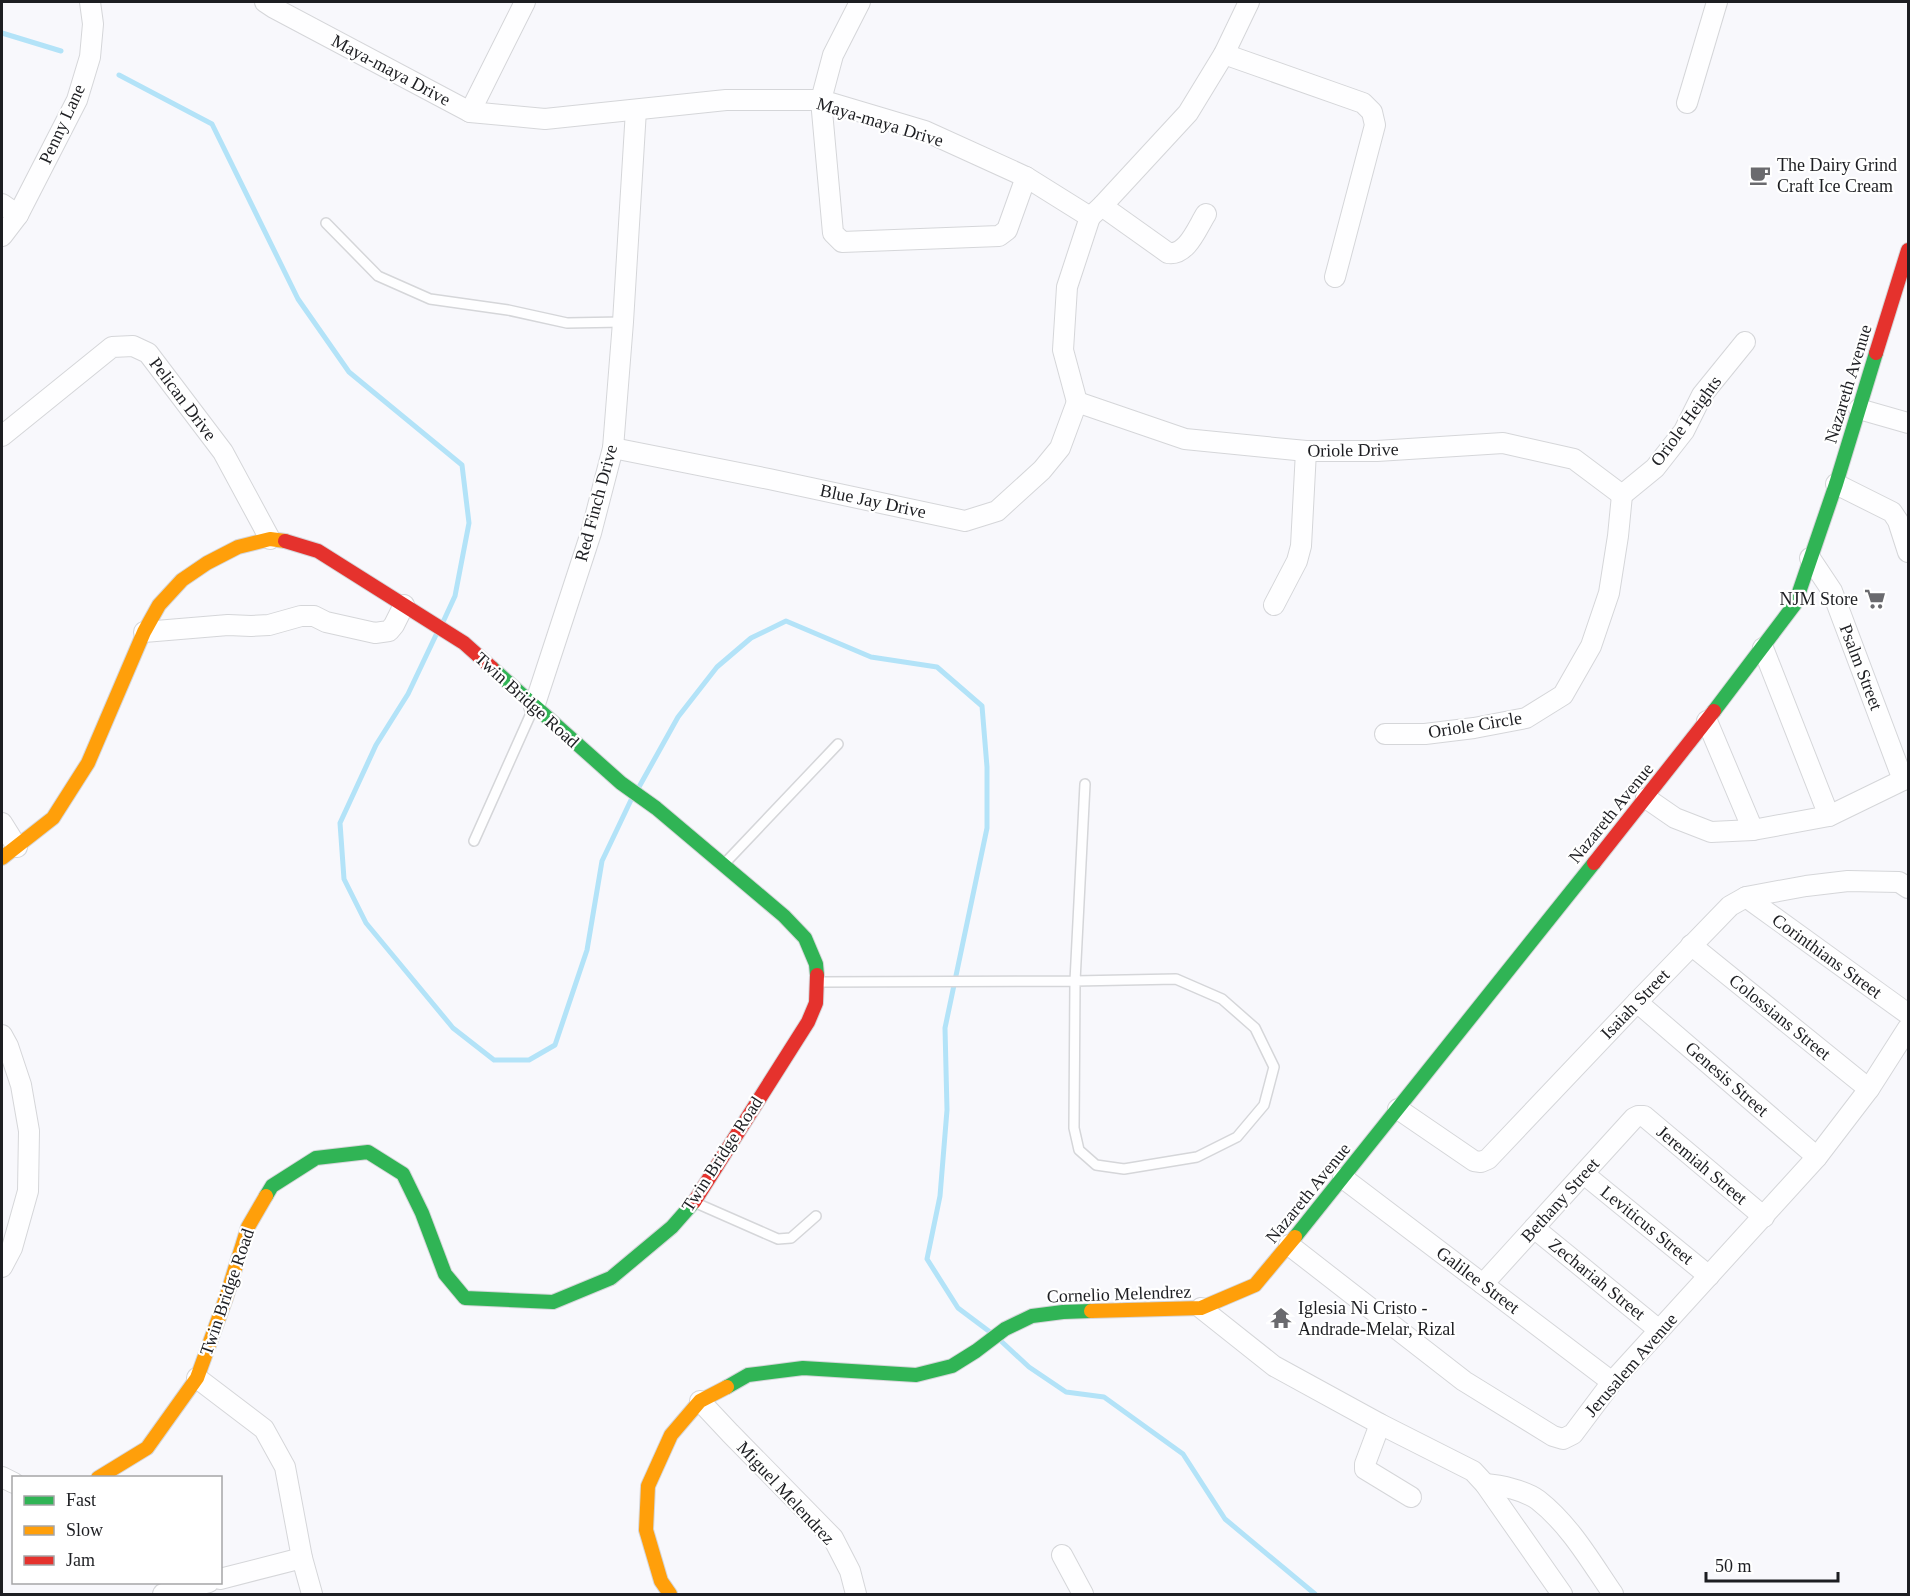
<svg xmlns="http://www.w3.org/2000/svg" width="1910" height="1596" font-family="'Times New Roman',serif">
  <style>
    .lines { fill: none; stroke-linecap: round; stroke-linejoin: round }
    .stream { stroke: #b3e3f8; stroke-width: 5 }
    .lane-casing { stroke: #d5d6d9; stroke-width: 12 }
    .street-casing { stroke: #d5d6d9; stroke-width: 22 }
    .fast-casing { stroke: #d5d6d9; stroke-width: 16 }
    .slow-casing { stroke: #d5d6d9; stroke-width: 16 }
    .jam-casing { stroke: #d5d6d9; stroke-width: 16 }
    .lane { stroke: #fefeff; stroke-width: 9 }
    .street { stroke: #fefeff; stroke-width: 20 }
    .fast { stroke: #30b455; stroke-width: 14 }
    .slow { stroke: #ff9f0a; stroke-width: 14 }
    .jam { stroke: #e5322d; stroke-width: 14 }
    .labels { text-anchor: middle; dominant-baseline: central; stroke-width: 4.5; stroke-linejoin: round; paint-order: stroke }
    .street-label { font-size: 18px; fill: #1d1e22; stroke: #fff }
    .poi-label { font-size: 18px; fill: #1d1e22; stroke: #fff; text-anchor: start }
  </style>
  <rect width="100%" height="100%" fill="#f8f8fc"/>
  <g class="lines">
    <!-- stream -->
    <g class="stream">
      <path d="M2,33L61,51"/>
      <path d="M119,75L212,124L298,299L349,372L462,465L469,523L455,596L443,622"/>
      <path d="M436,635L408,694L376,745L340,823L344,879L366,923L453,1028L494,1060H529L555,1045L587,950L602,861L631,800"/>
      <path d="M639,787L678,717L717,667L751,638L786,621L871,657L937,667L982,706L987,767V828L945,1028L947,1110L940,1196L927,1259L958,1308L990,1332"/>
      <path d="M1002,1342L1029,1367L1066,1392L1104,1397L1183,1454L1225,1519L1315,1594"/>
    </g>
    <defs>
      <g id="lane">
        <path d="M326,223L378,276L430,299L508,310L567,323L623,322"/>
        <path d="M474,841L533,709"/>
        <path d="M726,862L838,744"/>
        <path d="M820,982L1075,981L1074,1128L1079,1150L1096,1165L1124,1169L1197,1157L1237,1137L1264,1105L1274,1067L1255,1028L1222,999L1176,979L1075,981L1085,784"/>
        <path d="M696,1203L778,1239L791,1238L816,1216"/>
      </g>
      <g id="street">
        <path d="M265,2L274,8L470,112L545,119L726,100H821L925,131L1026,177L1090,217"/>
        <path d="M860,2L833,55L821,100L833,233L842,242L999,236L1007,230L1026,177"/>
        <path d="M1224,54L1363,103L1372,112L1375,125L1335,277"/>
        <path d="M1687,103L1717,2"/>
        <path d="M470,112L525,2"/>
        <path d="M2,204L18,215"/>
        <path d="M1102,206L1168,253C1187,256 1197,228 1206,214"/>
        <path d="M1090,217L1102,206L1188,113L1224,54L1249,2"/>
        <path d="M2,236L18,215L77,100L90,57L93,24L90,2"/>
        <path d="M1077,402L1185,439L1306,451H1377L1503,443L1574,459L1622,495"/>
        <path d="M1077,402L1063,350L1067,287L1090,217"/>
        <path d="M1859,409L1908,423"/>
        <path d="M2,436L112,347L133,346L148,353L223,452L270,539"/>
        <path d="M613,448L769,479L965,521L997,511L1042,470L1060,448L1077,402"/>
        <path d="M1836,484L1892,512L1898,521L1908,552"/>
        <path d="M1622,495L1655,468L1684,431L1702,395L1745,342"/>
        <path d="M1810,558L1832,591L1903,780"/>
        <path d="M1274,605L1297,561L1301,546L1306,451"/>
        <path d="M144,632L228,625L251,626L269,625L301,616H314L326,622L375,633L389,631L394,625L404,605"/>
        <path d="M1763,648L1829,816"/>
        <path d="M534,707L591,533L613,448L623,322L636,110"/>
        <path d="M1707,721L1753,830L1829,816L1903,780L1908,775"/>
        <path d="M1385,734H1425L1474,728L1526,718L1563,695L1591,646L1609,593L1618,536L1622,495"/>
        <path d="M1646,798L1675,818L1711,832L1753,830"/>
        <path d="M2,823L17,847"/>
        <path d="M1746,897L1908,1014"/>
        <path d="M1691,945L1869,1089"/>
        <path d="M1637,1002L1817,1157"/>
        <path d="M2,1035L8,1046L21,1085L29,1131L28,1191L12,1248L2,1267"/>
        <path d="M1398,1109L1474,1161L1481,1162L1488,1159L1637,1002L1730,906L1746,897L1806,886L1848,881L1899,882L1908,888"/>
        <path d="M1584,1174L1709,1276"/>
        <path d="M1343,1178L1612,1382"/>
        <path d="M1534,1228L1659,1330"/>
        <path d="M1289,1245L1464,1381L1553,1436L1563,1439L1573,1434L1612,1382L1817,1157L1869,1089L1908,1028"/>
        <path d="M1483,1284L1634,1118L1638,1116H1644L1764,1217"/>
        <path d="M1201,1308L1274,1366L1380,1424L1473,1471L1485,1484L1562,1594"/>
        <path d="M197,1378L264,1429L285,1467L302,1558L312,1594"/>
        <path d="M700,1401L730,1433L833,1538L850,1571L856,1594"/>
        <path d="M1380,1424L1365,1464V1469L1411,1497"/>
        <path d="M2,1477L14,1483"/>
        <path d="M1485,1484C1501,1485 1526,1491 1538,1500C1570,1525 1591,1562 1613,1594"/>
        <path d="M1062,1555L1083,1594"/>
        <path d="M220,1579L302,1558"/>
        <path d="M163,1594L209,1582"/>
      </g>
      <g id="fast">
        <path d="M492,668L621,783L656,808L784,916L805,938L816,964L817,975"/>
        <path d="M1714,711L1795,604L1836,484L1876,353"/>
        <path d="M266,1196L272,1186L316,1158L368,1152L403,1174L422,1213L445,1274L465,1298L553,1302L611,1278L672,1227L694,1202"/>
        <path d="M1295,1237L1594,863"/>
        <path d="M727,1387L748,1375L803,1368L916,1375L952,1366L976,1351L1005,1329L1032,1316L1063,1312L1091,1311"/>
      </g>
      <g id="slow">
        <path d="M2,858L53,818L88,763L144,632L159,605L182,580L207,563L238,547L270,539L285,541"/>
        <path d="M1091,1311L1201,1308L1255,1285L1295,1237"/>
        <path d="M98,1478L147,1448L197,1378L226,1298L248,1227L266,1196"/>
        <path d="M670,1594L661,1581L646,1530L648,1486L671,1435L700,1401L727,1387"/>
      </g>
      <g id="jam">
        <path d="M1876,353L1908,250"/>
        <path d="M285,541L318,551L464,643L492,668"/>
        <path d="M1594,863L1714,711"/>
        <path d="M694,1202L808,1022L816,1003L817,975"/>
      </g>
    </defs>
    <!-- lane casing -->
    <use href="#lane" class="lane-casing"/>
    <!-- street casing -->
    <use href="#street" class="street-casing"/>
    <!-- fast casing -->
    <use href="#fast" class="fast-casing"/>
    <!-- slow casing -->
    <use href="#slow" class="slow-casing"/>
    <!-- jam casing -->
    <use href="#jam" class="jam-casing"/>
    <!-- lane -->
    <use href="#lane" class="lane"/>
    <!-- street -->
    <use href="#street" class="street"/>
    <!-- fast -->
    <use href="#fast" class="fast"/>
    <!-- slow -->
    <use href="#slow" class="slow"/>
    <!-- jam -->
    <use href="#jam" class="jam"/>
  </g>
  <!-- icons -->
  <defs>
    <symbol id="cafe-bare" viewBox="-9 -9 18 18"><path d="M-5.5-4.5H6V0H3Q3 3.5 0 3.5H-2.5Q-5.5 3.5-5.5 0ZM3-3.2v2h1.7v-2ZM-6 4.5H4V6H-6Z" fill="#6a6a6e" stroke="#fff" stroke-width="2.5" paint-order="stroke"/></symbol>
    <symbol id="supermarket-bare" viewBox="-9 -9 18 18"><path d="M-6-5.5h2.5l.6 2H6L4.5 2H-2.5L-4.4-4H-6ZM-1.5 3.2a1.3 1.3 0 1 0 .1 0ZM3 3.2a1.3 1.3 0 1 0 .1 0Z" fill="#6a6a6e" stroke="#fff" stroke-width="2.5" paint-order="stroke"/></symbol>
    <symbol id="temple-bare" viewBox="-9 -9 18 18"><path d="M0-6L5-2H3V0L6.5 2.5H4V6H1.5V3h-3V6H-4V2.5H-6.5L-3 0V-2H-5Z" fill="#6a6a6e" stroke="#fff" stroke-width="2.5" paint-order="stroke"/></symbol>
  </defs>
  <g fill-rule="evenodd">
    <use href="#cafe-bare" x="1745" y="160" width="30" height="30"/>
    <use href="#supermarket-bare" x="1860" y="584" width="30" height="30"/>
    <use href="#temple-bare" x="1266" y="1303" width="30" height="30"/>
  </g>
  <g class="labels">
    <!-- street labels -->
    <g class="street-label">
      <text transform="translate(391 70) rotate(28)">Maya-maya Drive</text>
      <text transform="translate(880 122) rotate(17)">Maya-maya Drive</text>
      <text transform="translate(62 124) rotate(-65)">Penny Lane</text>
      <text transform="translate(1848 384) rotate(-73)">Nazareth Avenue</text>
      <text transform="translate(183 399) rotate(53)">Pelican Drive</text>
      <text transform="translate(1686 421) rotate(-54)">Oriole Heights</text>
      <text transform="translate(1353 450) rotate(-1)">Oriole Drive</text>
      <text transform="translate(873 501) rotate(12)">Blue Jay Drive</text>
      <text transform="translate(596 503) rotate(-75)">Red Finch Drive</text>
      <text transform="translate(1861 667) rotate(69)">Psalm Street</text>
      <text transform="translate(527 700) rotate(42)">Twin Bridge Road</text>
      <text transform="translate(1475 725) rotate(-9)">Oriole Circle</text>
      <text transform="translate(1611 813) rotate(-51)">Nazareth Avenue</text>
      <text transform="translate(1827 956) rotate(36)">Corinthians Street</text>
      <text transform="translate(1635 1004) rotate(-46)">Isaiah Street</text>
      <text transform="translate(1780 1017) rotate(39)">Colossians Street</text>
      <text transform="translate(1727 1079) rotate(41)">Genesis Street</text>
      <text transform="translate(722 1154) rotate(-57)">Twin Bridge Road</text>
      <text transform="translate(1702 1165) rotate(40)">Jeremiah Street</text>
      <text transform="translate(1308 1193) rotate(-51)">Nazareth Avenue</text>
      <text transform="translate(1560 1200) rotate(-48)">Bethany Street</text>
      <text transform="translate(1647 1225) rotate(39)">Leviticus Street</text>
      <text transform="translate(1597 1279) rotate(39)">Zechariah Street</text>
      <text transform="translate(1478 1280) rotate(37)">Galilee Street</text>
      <text transform="translate(227 1292) rotate(-71)">Twin Bridge Road</text>
      <text transform="translate(1119 1294) rotate(-2)">Cornelio Melendrez</text>
      <text transform="translate(1631 1365) rotate(-49)">Jerusalem Avenue</text>
      <text transform="translate(786 1493) rotate(47)">Miguel Melendrez</text>
    </g>
    <!-- poi labels -->
    <g class="poi-label">
      <text x="1777" y="165">The Dairy Grind<tspan x="1777" dy="21">Craft Ice Cream</tspan></text>
      <text x="1858" y="599" text-anchor="end">NJM Store</text>
      <text x="1298" y="1308">Iglesia Ni Cristo -<tspan x="1298" dy="21">Andrade-Melar, Rizal</tspan></text>
    </g>
  </g>
  <!-- border -->
  <rect width="1910" height="1596" fill="none" stroke="#1d1e22" stroke-width="6"/>
  <!-- legend -->
  <rect x="12" y="1476" width="210" height="108" fill="#ffffff" stroke="#a5a5a7" stroke-width="1.5"/>
  <rect x="24" y="1496" width="30" height="9" fill="#30b455" stroke="#a5a5a7" stroke-width="1.5"/>
  <text x="66" y="1506" font-size="18" fill="#1d1e22">Fast</text>
  <rect x="24" y="1526" width="30" height="9" fill="#ff9f0a" stroke="#a5a5a7" stroke-width="1.5"/>
  <text x="66" y="1536" font-size="18" fill="#1d1e22">Slow</text>
  <rect x="24" y="1556" width="30" height="9" fill="#e5322d" stroke="#a5a5a7" stroke-width="1.5"/>
  <text x="66" y="1566" font-size="18" fill="#1d1e22">Jam</text>
  <!-- scale -->
  <path d="M1706 1572v9h132v-9" fill="none" stroke="#1d1e22" stroke-width="3"/>
  <text x="1715" y="1572" font-size="18" fill="#1d1e22" stroke="#ffffff" stroke-width="4.5" paint-order="stroke">50 m</text>
</svg>
